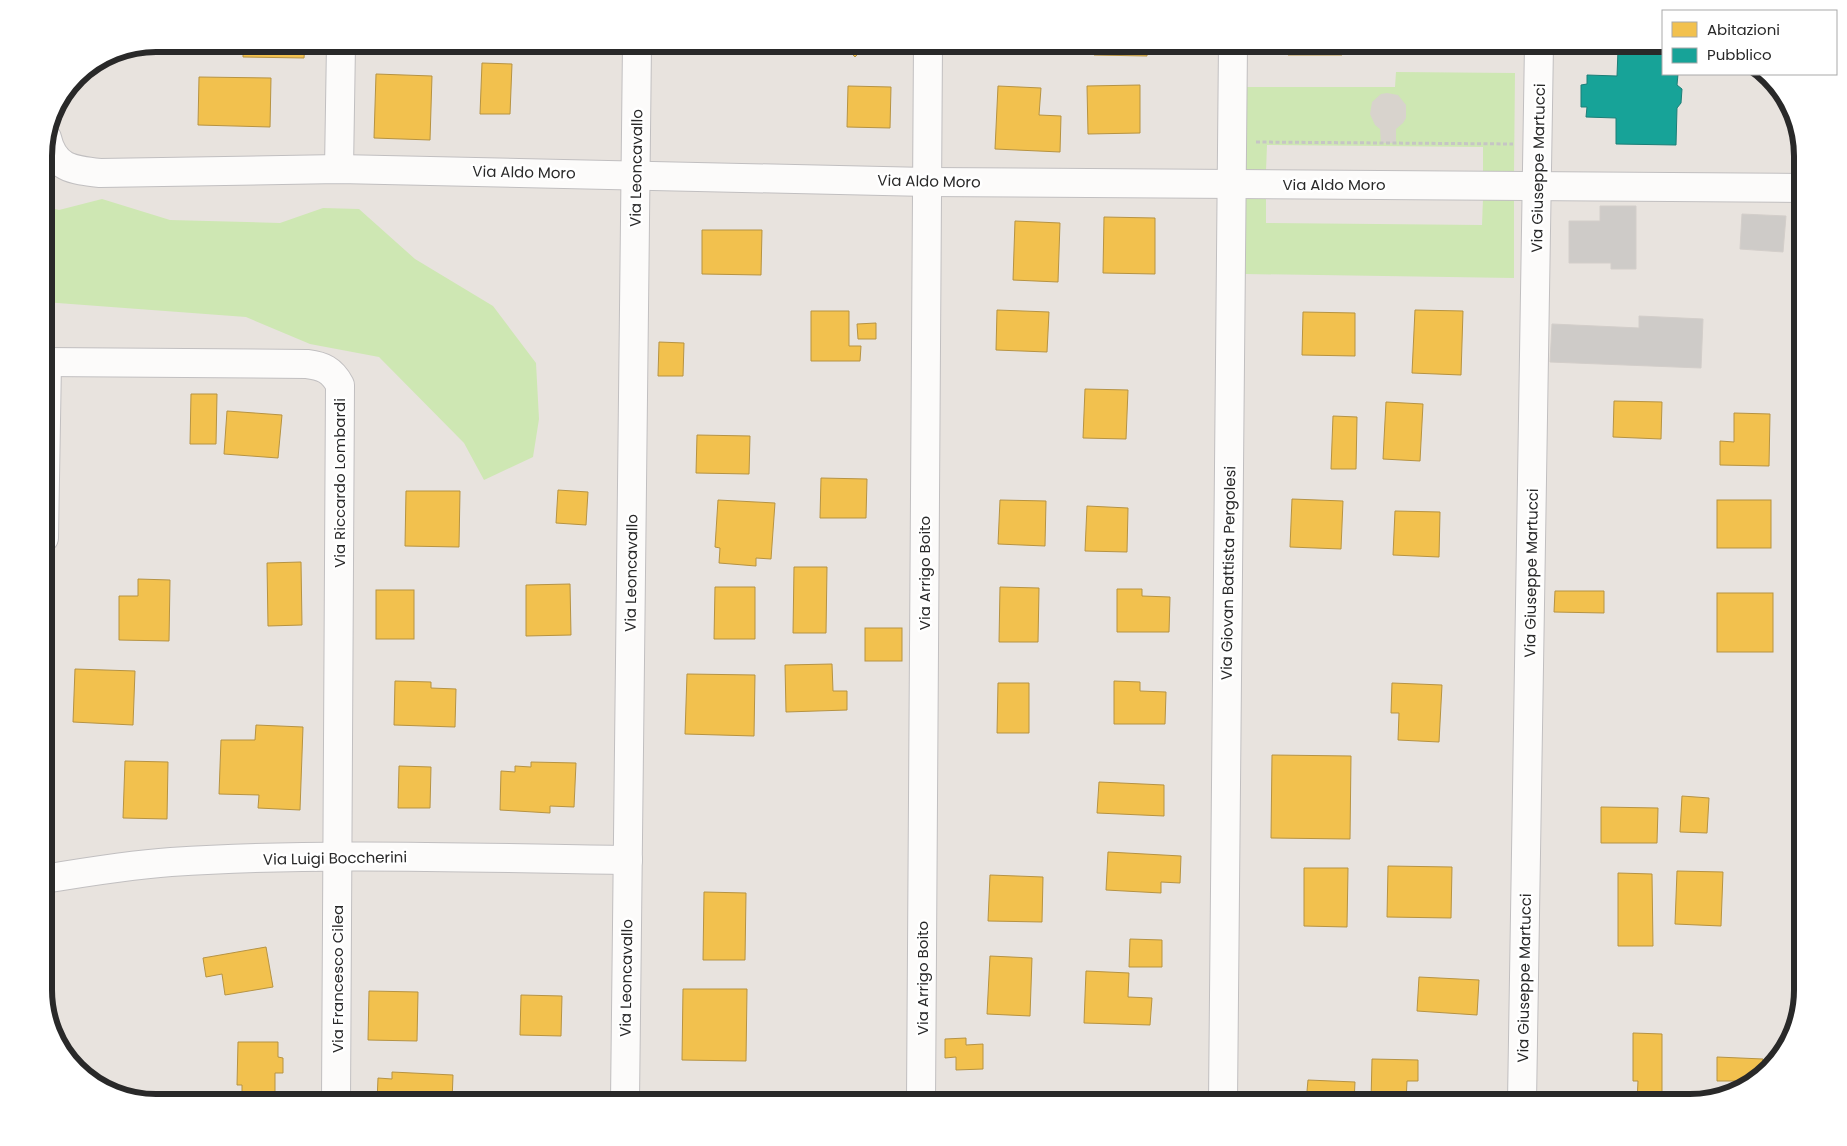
<svg xmlns="http://www.w3.org/2000/svg" width="1847" height="1146" font-family="Poppins,sans-serif">
  <style>
    .green { fill: #cee7b3 }
    .plaza { fill: #d8d3cd }
    .homes { fill: #f2c14e; stroke: #b69343 }
    .public { fill: #17a398; stroke: #1c7e77 }
    .building { fill: #cecbc8; stroke: #d3ceca }
    .lines { fill: none; stroke-linecap: round; stroke-linejoin: round }
    .street-casing { stroke: #c1bfc0; stroke-width: 30 }
    .path { stroke: #c6c5c5; stroke-width: 3; stroke-dasharray: 4 2.5; stroke-linecap: butt }
    .street { stroke: #fcfbfa; stroke-width: 28 }
    .labels { text-anchor: middle; dominant-baseline: central; stroke-width: 5; stroke-linejoin: round; paint-order: stroke }
    .street-label { font-size: 15px; fill: #292929; stroke: #fff }
    .rim { fill: none; stroke: #292929; stroke-width: 6 }
  </style>
  <rect width="100%" height="100%" fill="#e8e3de"/>
  <!-- green -->
  <g class="green">
    <path d="M1396,72L1515,73L1514,173H1483V147L1267,145L1266,171H1246L1247,87H1395Z"/>
    <path d="M1246,196H1266V223L1482,225L1483,199H1514V278L1245,274Z"/>
    <path d="M102,199L170,220L280,223L323,208L359,209L415,259L493,306L536,363L539,419L533,457L484,480L464,443L379,357L310,344L246,317L44,302V206L59,210Z"/>
  </g>
  <!-- plaza -->
  <path class="plaza" d="M1387,93L1398,95L1406,105V118L1403,123L1396,129V143H1381L1380,129L1375,125L1370,114L1372,102L1381,94Z"/>
  <!-- homes -->
  <g class="homes">
    <path d="M243,44H305L304,58L243,57Z"/>
    <path d="M842,44H868L855,57Z"/>
    <path d="M1008,44H1058L1057,47L1008,45Z"/>
    <path d="M1095,44H1147V56L1094,55Z"/>
    <path d="M1289,44H1342V55H1288Z"/>
    <path d="M482,63L512,64L510,114H480Z"/>
    <path d="M376,74L432,76L430,140L374,138Z"/>
    <path d="M199,77L271,78L270,127L198,125Z"/>
    <path d="M1140,85V133L1088,134L1087,86Z"/>
    <path d="M848,86L891,87L890,128L847,127Z"/>
    <path d="M998,86L1041,88L1039,115L1061,116L1060,152L995,149Z"/>
    <path d="M1104,217L1155,218V274L1103,273Z"/>
    <path d="M1015,221L1060,223L1058,282L1013,280Z"/>
    <path d="M702,230H762L761,275L702,274Z"/>
    <path d="M997,310L1049,312L1047,352L996,350Z"/>
    <path d="M1415,310L1463,311L1461,375L1412,373Z"/>
    <path d="M811,311H849V346H861L860,361H811Z"/>
    <path d="M1303,312L1355,313V356L1302,355Z"/>
    <path d="M876,323V339H858L857,324Z"/>
    <path d="M659,342L684,343L683,376H658Z"/>
    <path d="M1085,389L1128,390L1126,439L1083,438Z"/>
    <path d="M191,394H217L216,444H190Z"/>
    <path d="M1614,401L1662,402L1661,439L1613,437Z"/>
    <path d="M1386,402L1423,404L1420,461L1383,459Z"/>
    <path d="M227,411L282,415L278,458L224,454Z"/>
    <path d="M1734,413L1770,414L1769,466L1720,465V441L1734,442Z"/>
    <path d="M1333,416L1357,417L1356,469H1331Z"/>
    <path d="M697,435L750,436L749,474L696,473Z"/>
    <path d="M821,478L867,479L866,518H820Z"/>
    <path d="M558,490L588,492L586,525L556,523Z"/>
    <path d="M406,491H460L459,547L405,546Z"/>
    <path d="M1292,499L1343,501L1341,549L1290,547Z"/>
    <path d="M718,500L775,503L771,559L756,558V566L719,563L720,548L715,547Z"/>
    <path d="M1000,500L1046,501L1045,546L998,544Z"/>
    <rect x="1717" y="500" width="54" height="48"/>
    <path d="M1087,506L1128,508L1127,552L1085,551Z"/>
    <path d="M1395,511L1440,512L1439,557L1393,555Z"/>
    <path d="M301,562L302,625L268,626L267,563Z"/>
    <path d="M794,567H827L826,633H793Z"/>
    <path d="M138,579L170,580L169,641L119,640V596H138Z"/>
    <path d="M570,584L571,635L526,636V585Z"/>
    <path d="M715,587H755V639H714Z"/>
    <path d="M1000,587L1039,588L1038,642H999Z"/>
    <path d="M1117,589H1142V596L1170,597L1169,632H1117Z"/>
    <rect x="376" y="590" width="38" height="49"/>
    <path d="M1555,591H1604V613L1554,612Z"/>
    <rect x="1717" y="593" width="56" height="59"/>
    <rect x="865" y="628" width="37" height="33"/>
    <path d="M832,664L833,691H847V710L786,712L785,665Z"/>
    <path d="M75,669L135,671L133,725L73,722Z"/>
    <path d="M687,674L755,675L754,736L685,734Z"/>
    <path d="M395,681L431,682V688L456,689L455,727L394,725Z"/>
    <path d="M1114,681L1140,682V691L1166,692L1165,724H1114Z"/>
    <path d="M998,683H1029V733H997Z"/>
    <path d="M1392,683L1442,685L1439,742L1398,740L1399,713H1391Z"/>
    <path d="M256,725L303,727L300,810L258,808L259,795L219,794L221,740H255Z"/>
    <path d="M1272,755L1351,756L1350,839L1271,838Z"/>
    <path d="M125,761L168,762L167,819L123,818Z"/>
    <path d="M531,762L576,763L574,807L550,806V813L500,810L501,771L515,772V766L531,767Z"/>
    <path d="M399,766L431,767L430,808H398Z"/>
    <path d="M1099,782L1164,785V816L1097,813Z"/>
    <path d="M1682,796L1709,798L1707,833L1680,832Z"/>
    <path d="M1601,807L1658,808L1657,843H1601Z"/>
    <path d="M1108,852L1181,856L1180,883L1161,882V893L1106,890Z"/>
    <path d="M1388,866L1452,867L1451,918L1387,917Z"/>
    <path d="M1304,868H1348L1347,927L1304,926Z"/>
    <path d="M1677,871L1723,872L1721,926L1675,924Z"/>
    <path d="M1618,873L1652,874L1653,946H1618Z"/>
    <path d="M990,875L1043,877L1042,922L988,921Z"/>
    <path d="M704,892L746,893L745,960H703Z"/>
    <path d="M1130,939L1162,940V967H1129Z"/>
    <path d="M266,947L273,987L225,995L222,974L206,977L203,958Z"/>
    <path d="M990,956L1032,958L1030,1016L987,1014Z"/>
    <path d="M1086,971L1129,973L1128,997L1152,998L1150,1025L1084,1023Z"/>
    <path d="M1419,977L1479,980L1477,1015L1417,1011Z"/>
    <path d="M683,989H747L746,1061L682,1060Z"/>
    <path d="M369,991L418,992L417,1041L368,1040Z"/>
    <path d="M521,995L562,996L561,1036L520,1035Z"/>
    <path d="M1633,1033L1662,1034V1102H1637L1638,1081H1633Z"/>
    <path d="M966,1038V1045L983,1044V1069L956,1070V1057L945,1058V1039Z"/>
    <path d="M238,1042H278V1057L283,1058V1073H275V1094H283V1102H242V1085H237Z"/>
    <path d="M1717,1057L1763,1059V1071L1753,1081H1717Z"/>
    <path d="M1372,1059L1418,1060V1081H1407L1406,1102H1371Z"/>
    <path d="M392,1072L453,1075L452,1102H377L378,1078L392,1079Z"/>
    <path d="M1308,1080L1355,1082L1354,1102H1306Z"/>
    <path d="M809,1098L845,1099V1102H809Z"/>
  </g>
  <!-- public -->
  <path class="public" d="M1618,50H1663V74H1678L1677,85L1682,89L1681,103L1677,108L1676,145L1616,144V118L1586,117L1587,107H1581V85L1587,84V75L1617,76Z"/>
  <!-- building -->
  <g class="building">
    <path d="M1600,206H1636V269H1611V263H1569V221H1600Z"/>
    <path d="M1742,214L1786,216L1783,252L1740,249Z"/>
    <path d="M1639,316L1703,319L1701,368L1550,362L1552,324L1639,328Z"/>
  </g>
  <g class="lines">
    <defs>
      <g id="street">
        <path d="M47,138C54,168 72,170 100,173L339,169L927,182L1803,188"/>
        <path d="M339,169L341,44"/>
        <path d="M44,362L307,364C323,366 332,370 340,385L336,1102"/>
        <path d="M44,538L47,362"/>
        <path d="M44,879C86,872 128,865 171,862C323,852 476,858 628,860"/>
        <path d="M625,1102L637,44"/>
        <path d="M921,1102L928,44"/>
        <path d="M1223,1102L1233,44"/>
        <path d="M1522,1102L1539,44"/>
      </g>
    </defs>
    <!-- street casing -->
    <use href="#street" class="street-casing"/>
    <!-- path -->
    <path class="path" d="M1256,142L1513,144"/>
    <!-- street -->
    <use href="#street" class="street"/>
  </g>
  <g class="labels">
    <!-- street labels -->
    <g class="street-label">
      <text transform="translate(636 168) rotate(-89)">Via Leoncavallo</text>
      <text transform="translate(1538 168) rotate(-89)">Via Giuseppe Martucci</text>
      <text transform="translate(524 172) rotate(1)">Via Aldo Moro</text>
      <text transform="translate(929 181) rotate(1)">Via Aldo Moro</text>
      <text x="1334" y="184">Via Aldo Moro</text>
      <text transform="translate(339 483) rotate(-90)">Via Riccardo Lombardi</text>
      <text transform="translate(631 573) rotate(-89)">Via Leoncavallo</text>
      <text transform="translate(924 573) rotate(-90)">Via Arrigo Boito</text>
      <text transform="translate(1228 573) rotate(-89)">Via Giovan Battista Pergolesi</text>
      <text transform="translate(1531 573) rotate(-89)">Via Giuseppe Martucci</text>
      <text transform="translate(335 858) rotate(-1)">Via Luigi Boccherini</text>
      <text transform="translate(626 978) rotate(-89)">Via Leoncavallo</text>
      <text transform="translate(922 978) rotate(-90)">Via Arrigo Boito</text>
      <text transform="translate(1524 978) rotate(-89)">Via Giuseppe Martucci</text>
      <text transform="translate(337 979) rotate(-90)">Via Francesco Cilea</text>
    </g>
  </g>
  <!-- crop -->
  <path d="M0 0H1847V1146H0ZM156 52H1690A104 104 0 0 1 1794 156V990A104 104 0 0 1 1690 1094H156A104 104 0 0 1 52 990V156A104 104 0 0 1 156 52Z" fill="#fff" fill-rule="evenodd"/>
  <path class="rim" d="M156 52H1690A104 104 0 0 1 1794 156V990A104 104 0 0 1 1690 1094H156A104 104 0 0 1 52 990V156A104 104 0 0 1 156 52Z"/>
  <!-- legend -->
  <rect x="1662" y="10" width="175" height="65" fill="#ffffff" stroke="#a9a9a9"/>
  <rect x="1672" y="22" width="25" height="15" fill="#f2c14e" stroke="#a9a9a9"/>
  <text x="1707" y="35" font-size="15" fill="#292929">Abitazioni</text>
  <rect x="1672" y="48" width="25" height="15" fill="#17a398" stroke="#a9a9a9"/>
  <text x="1707" y="60" font-size="15" fill="#292929">Pubblico</text>
</svg>
